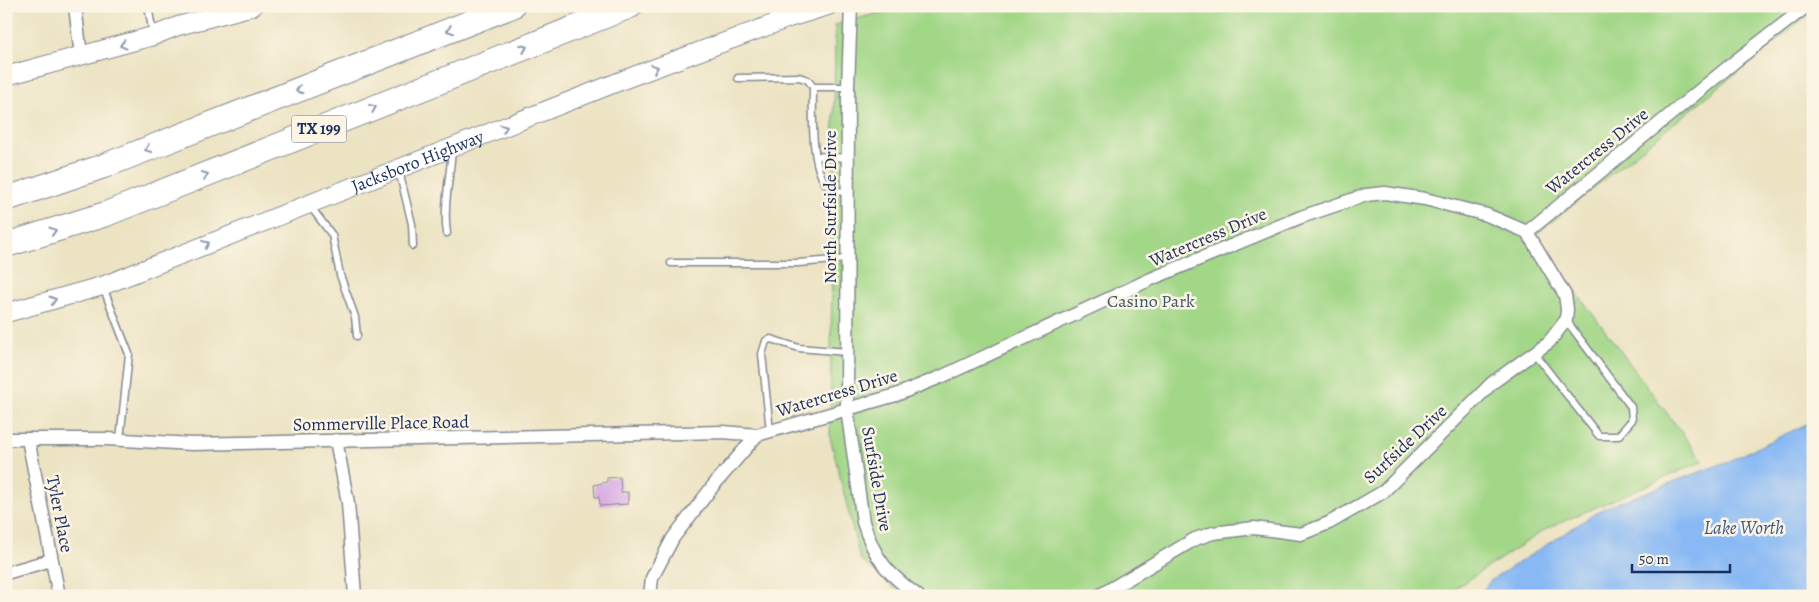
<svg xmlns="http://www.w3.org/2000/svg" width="1819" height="602" font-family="Alegreya,serif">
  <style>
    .green { fill: #a3d788; stroke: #5f8373 }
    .water { fill: #89b9f4; stroke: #5274a9 }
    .building { fill: #d8aae3 }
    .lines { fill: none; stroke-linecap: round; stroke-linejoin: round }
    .lane-casing { stroke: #848990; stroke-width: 9 }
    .street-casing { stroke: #848990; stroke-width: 15 }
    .secondary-casing { stroke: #848990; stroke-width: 20 }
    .highway-casing { stroke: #848990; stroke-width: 26 }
    .lane { stroke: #fff; stroke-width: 6 }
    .street { stroke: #fff; stroke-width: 12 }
    .secondary { stroke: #fff; stroke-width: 18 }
    .highway { stroke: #fff; stroke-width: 24 }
    .oneway { stroke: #8d97ae }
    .labels { text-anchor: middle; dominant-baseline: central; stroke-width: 5; stroke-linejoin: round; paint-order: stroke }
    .shield { fill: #fcf5e5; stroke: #5e6a86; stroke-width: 1 }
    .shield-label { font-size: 16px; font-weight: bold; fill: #1b2f5e }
    .street-label { font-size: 18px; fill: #1b2f5e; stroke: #fcf5e5 }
    .park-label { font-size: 18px; fill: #3d5968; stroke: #fcf5e5 }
    .water-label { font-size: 19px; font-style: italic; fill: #3c588b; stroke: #fcf5e5 }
  </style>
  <rect width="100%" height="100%" fill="#fcf5e5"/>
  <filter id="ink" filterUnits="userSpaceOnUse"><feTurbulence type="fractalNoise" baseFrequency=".02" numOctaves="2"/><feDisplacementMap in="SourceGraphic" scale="10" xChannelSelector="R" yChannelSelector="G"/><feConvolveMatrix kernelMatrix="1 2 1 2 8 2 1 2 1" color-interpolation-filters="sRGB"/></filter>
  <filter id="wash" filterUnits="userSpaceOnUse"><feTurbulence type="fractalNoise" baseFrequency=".0096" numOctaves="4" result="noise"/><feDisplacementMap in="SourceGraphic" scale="20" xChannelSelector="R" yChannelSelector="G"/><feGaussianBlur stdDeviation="1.12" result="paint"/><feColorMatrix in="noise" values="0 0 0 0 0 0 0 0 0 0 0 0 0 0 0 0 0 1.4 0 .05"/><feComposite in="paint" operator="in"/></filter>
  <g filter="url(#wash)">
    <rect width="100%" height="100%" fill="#ece3c3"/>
    <!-- green -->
    <path class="green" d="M904,6H1813V11L1534,236L1703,461L1548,528L1443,596H903L860,559L830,437L835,25Z"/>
    <!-- water -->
    <path class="water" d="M1813,421V596H1479L1490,581L1604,508L1729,461Z"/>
    <g id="blocks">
      <!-- building -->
      <path class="building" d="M620,477L621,492H628V504L600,506L599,497H595L594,485L607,482V478Z"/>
    </g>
  </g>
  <g filter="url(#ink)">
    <use href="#blocks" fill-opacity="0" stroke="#848990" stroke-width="1"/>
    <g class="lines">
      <defs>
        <g id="lane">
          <path d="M148,6L153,34"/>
          <path d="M738,78L799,77L808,80L813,87C813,110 809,177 832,189C837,191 843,192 847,193"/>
          <path d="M813,87H848"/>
          <path d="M816,156L848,158"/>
          <path d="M399,171L412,224L413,246"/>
          <path d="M310,206L332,235L340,275L355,317L357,336"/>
          <path d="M447,233C443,207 450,177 452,150"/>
          <path d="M671,263H798L847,259"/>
          <path d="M103,287L129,354L120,440"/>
          <path d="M1534,353L1599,436H1618L1632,420L1631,407L1566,320"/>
          <path d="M770,431L762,354L766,341L771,339L799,348L847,352"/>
        </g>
        <g id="street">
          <path d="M75,6L81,56"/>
          <path d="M851,6L848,87L847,409L863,522C875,560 887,573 918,596"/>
          <path d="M6,439H107L192,444L723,432L757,435"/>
          <path d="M28,439L59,596"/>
          <path d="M336,440L348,503L355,596"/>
          <path d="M6,573L51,560"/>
          <path d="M650,596L652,578L673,538L713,486L757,435L896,395L943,376L1151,279L1301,217L1366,195L1385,193L1425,199L1487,215L1527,232L1738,59L1807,6"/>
          <path d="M1099,596L1195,539L1213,533L1254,528L1301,534L1329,523L1383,492L1492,383L1549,342L1566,320L1567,309L1565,295L1527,232"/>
        </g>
        <g id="secondary">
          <path d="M6,76L153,36L178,26L253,6"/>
          <path id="s1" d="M6,313L102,286L628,78L789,18L828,6"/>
        </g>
        <g id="highway">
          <path d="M6,199L104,166L512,6"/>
          <path d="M6,245L106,214L630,6"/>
        </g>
      </defs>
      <!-- lane casing -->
      <use href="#lane" class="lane-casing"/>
      <!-- street casing -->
      <use href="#street" class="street-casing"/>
      <!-- secondary casing -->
      <use href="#secondary" class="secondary-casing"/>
      <!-- highway casing -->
      <use href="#highway" class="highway-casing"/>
      <!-- lane -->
      <use href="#lane" class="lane"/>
      <!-- street -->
      <use href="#street" class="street"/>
      <!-- secondary -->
      <use href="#secondary" class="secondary"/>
      <!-- highway -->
      <use href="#highway" class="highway"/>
    </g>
    <!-- one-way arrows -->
    <defs><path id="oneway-chevron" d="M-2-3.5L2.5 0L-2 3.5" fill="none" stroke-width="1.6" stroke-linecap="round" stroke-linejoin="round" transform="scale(1.25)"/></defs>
    <g class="oneway">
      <use href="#oneway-chevron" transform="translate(450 30) rotate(159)"/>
      <use href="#oneway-chevron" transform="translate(123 45) rotate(165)"/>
      <use href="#oneway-chevron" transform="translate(524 48) rotate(-22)"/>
      <use href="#oneway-chevron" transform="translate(655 68) rotate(-21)"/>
      <use href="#oneway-chevron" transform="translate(299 90) rotate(159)"/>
      <use href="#oneway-chevron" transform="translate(373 108) rotate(-22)"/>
      <use href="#oneway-chevron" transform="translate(504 128) rotate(-22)"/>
      <use href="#oneway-chevron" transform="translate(148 149) rotate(159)"/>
      <use href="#oneway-chevron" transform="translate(205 175) rotate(-22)"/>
      <use href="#oneway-chevron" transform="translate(53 231) rotate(-17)"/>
      <use href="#oneway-chevron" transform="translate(206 244) rotate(-22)"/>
      <use href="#oneway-chevron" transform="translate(53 300) rotate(-16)"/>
    </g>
  </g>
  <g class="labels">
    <!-- shield labels -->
    <rect class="shield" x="291.5" y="115.5" width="55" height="27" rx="4"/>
    <g class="shield-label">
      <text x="319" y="129">TX 199</text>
    </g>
    <!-- street labels -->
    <g class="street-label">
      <text transform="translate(1597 151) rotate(-39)">Watercress Drive</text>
      <text stroke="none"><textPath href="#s1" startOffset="439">Jacksboro Highway</textPath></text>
      <text transform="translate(830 207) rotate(-90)">North Surfside Drive</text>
      <text transform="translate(1208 237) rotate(-23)">Watercress Drive</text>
      <text transform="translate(837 393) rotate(-17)">Watercress Drive</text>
      <text transform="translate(381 423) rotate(-1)">Sommerville Place Road</text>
      <text transform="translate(1405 444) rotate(-43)">Surfside Drive</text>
      <text transform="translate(877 479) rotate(80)">Surfside Drive</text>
      <text transform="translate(60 514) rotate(79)">Tyler Place</text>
    </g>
    <!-- park labels -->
    <g class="park-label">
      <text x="1151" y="301">Casino Park</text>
    </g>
    <!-- water labels -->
    <g class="water-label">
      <text x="1744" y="528">Lake Worth</text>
    </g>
  </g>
  <!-- margin -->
  <rect width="1819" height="602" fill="none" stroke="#fcf5e5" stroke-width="25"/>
  <!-- scale -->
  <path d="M1632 564v8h98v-8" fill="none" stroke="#1b2f5e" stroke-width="2.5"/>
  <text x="1639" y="564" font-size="15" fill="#1b2f5e" stroke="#fcf5e5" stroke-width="4" paint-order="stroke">50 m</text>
</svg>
